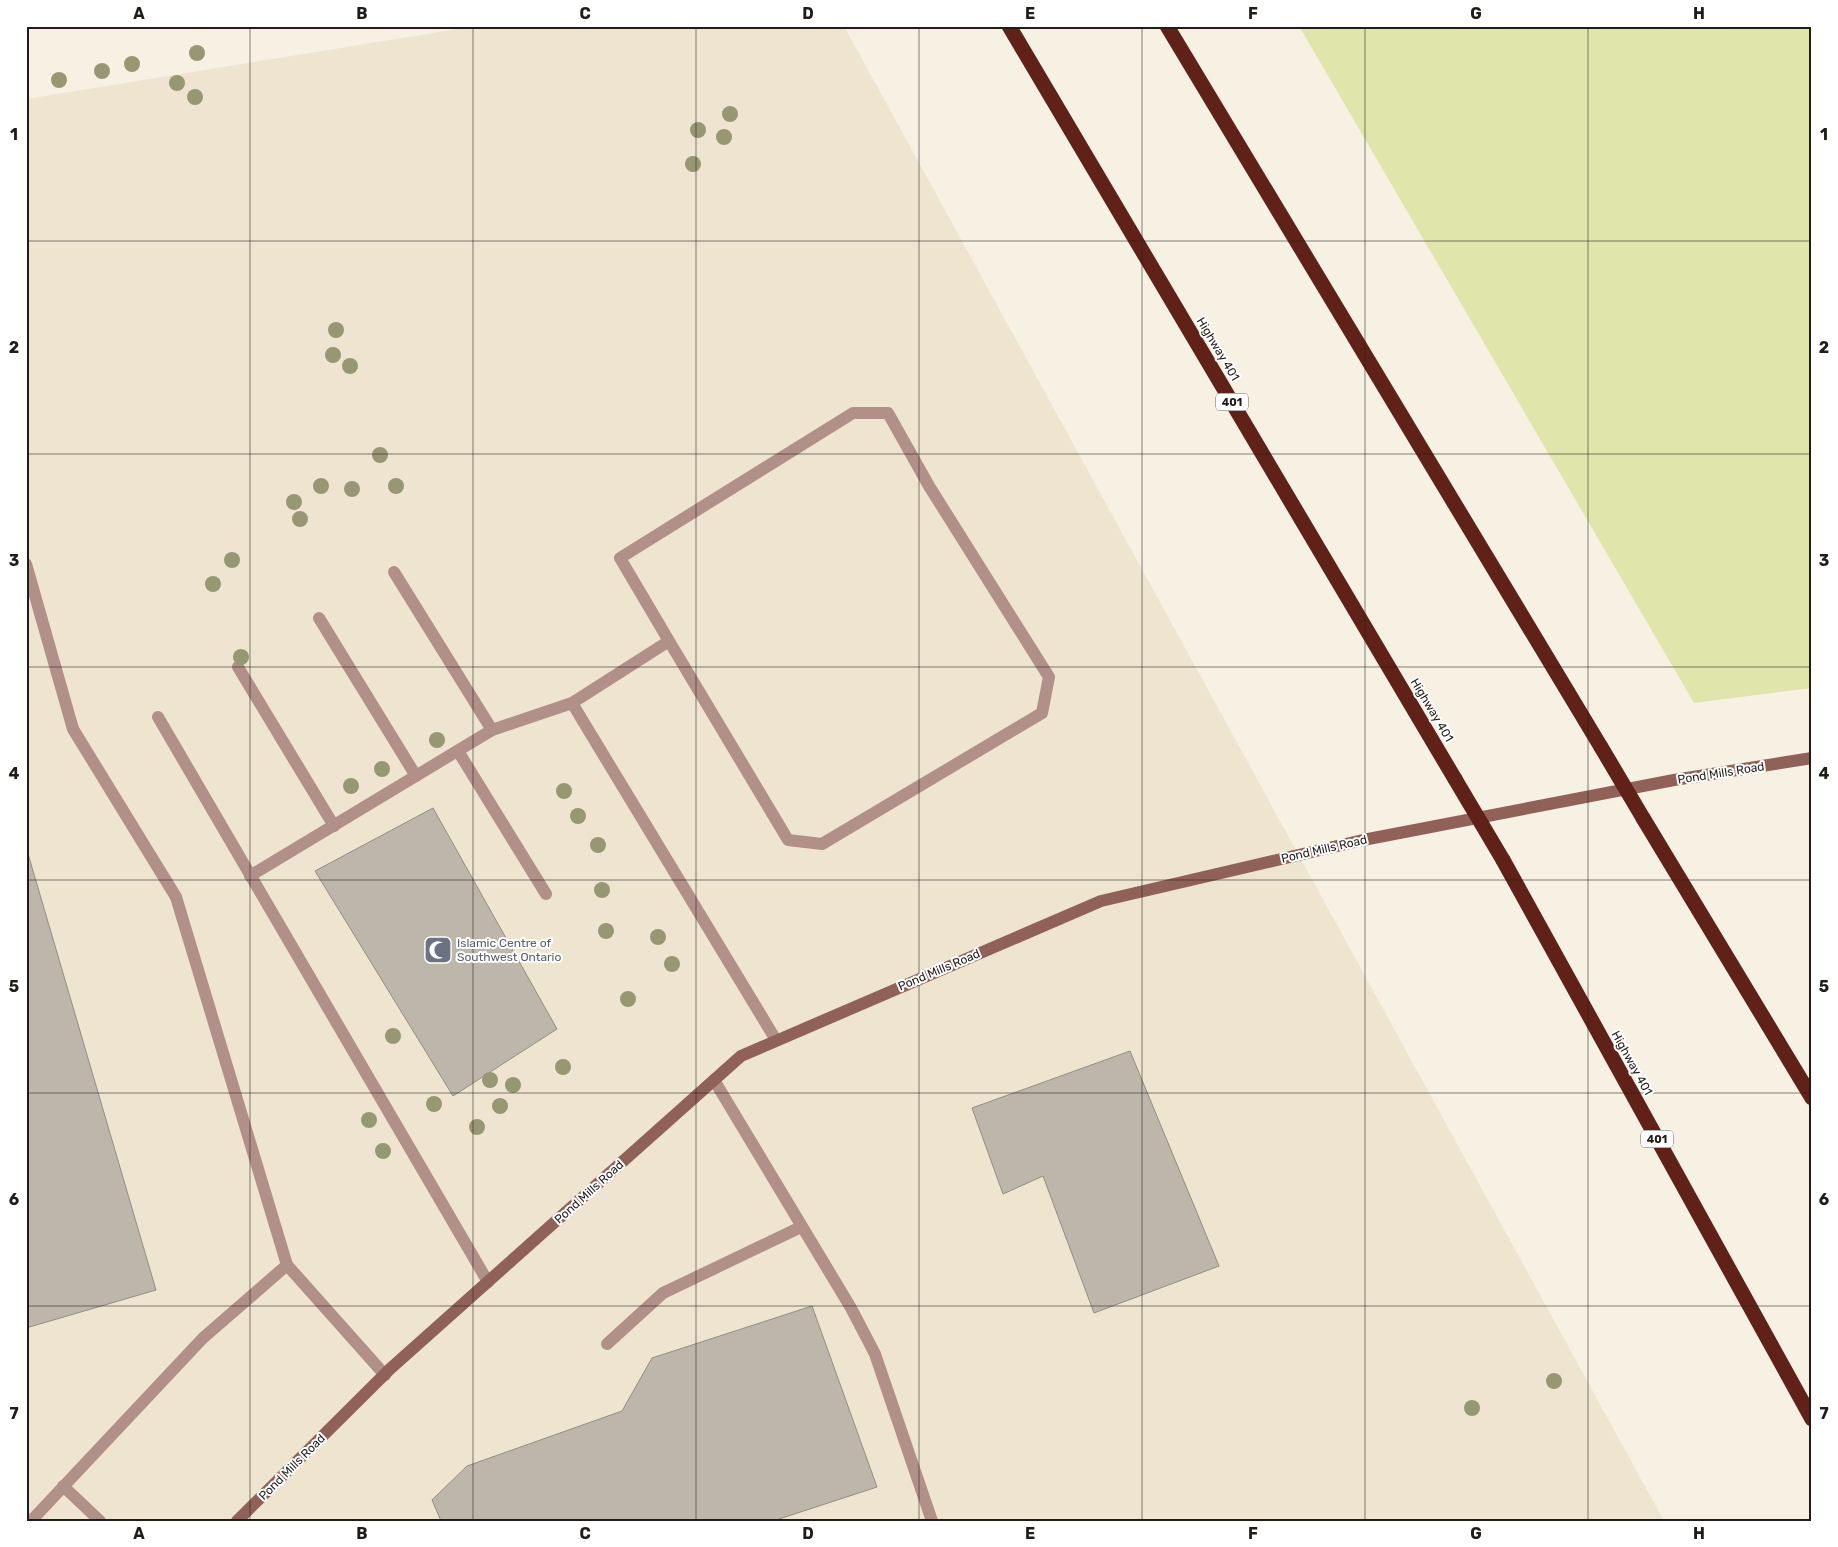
<svg xmlns="http://www.w3.org/2000/svg" width="1838" height="1547" font-family="Rubik,sans-serif">
  <style>
    .built { fill: #eee4d0 }
    .green { fill: #e0e5ab }
    .building { fill: #bdb6aa; stroke: #948d82 }
    .lines { fill: none; stroke-linecap: round; stroke-linejoin: round }
    .service { stroke: #b19089; stroke-width: 12 }
    .secondary { stroke: #906158; stroke-width: 12 }
    .motorway { stroke: #602218; stroke-width: 15 }
    .motorway-bridge { stroke: #602218; stroke-width: 15 }
    .tree { fill: #989774 }
    .grid { fill: none; stroke: #201d19; stroke-width: 1; stroke-opacity: 0.55 }
    .labels { text-anchor: middle; dominant-baseline: central; stroke-width: 4; stroke-linejoin: round; paint-order: stroke }
    .shield { fill: #fff; stroke: #63615e; stroke-width: 1 }
    .shield-label { font-size: 11px; font-weight: bold; fill: #201d19 }
    .street-label { font-size: 12px; fill: #201d19; stroke: #fff }
    .worship-label { font-size: 12px; fill: #5b616d; stroke: #fff; text-anchor: start }
    .neatline { fill: none; stroke: #201d19; stroke-width: 2 }
    .grid-label { font-size: 16px; text-anchor: middle; font-weight: bold; fill: #201d19 }
  </style>
  <rect width="100%" height="100%" fill="#f7f1e4"/>
  <!-- built -->
  <path class="built" d="M476,26H844L1664,1521H26V99Z"/>
  <!-- green -->
  <path class="green" d="M1299,26H1812V688L1694,703Z"/>
  <!-- building -->
  <g class="building">
    <path d="M433,808L557,1029L453,1096L315,871Z"/>
    <path d="M26,847L156,1290L26,1328Z"/>
    <path d="M1130,1051L1219,1266L1094,1313L1043,1176L1003,1194L972,1108Z"/>
    <path d="M812,1306L877,1487L773,1521H441L432,1500L467,1466L622,1411L652,1358Z"/>
  </g>
  <g class="lines">
    <!-- service -->
    <g class="service">
      <path d="M26,564L73,729L176,897L287,1265"/>
      <path d="M394,572L492,730"/>
      <path d="M319,618L416,776"/>
      <path d="M238,667L334,826"/>
      <path d="M572,703L776,1040"/>
      <path d="M158,717L488,1282"/>
      <path d="M458,751L546,894"/>
      <path d="M250,876L492,730L572,703L669,641L620,558L853,413H888L929,486L1049,677L1042,713L822,844L788,840L669,641"/>
      <path d="M714,1080L851,1308L875,1354L932,1521"/>
      <path d="M607,1344L663,1293L801,1227"/>
      <path d="M63,1486L100,1521"/>
      <path d="M31,1521L203,1338L287,1265L385,1375"/>
    </g>
    <!-- secondary -->
    <path class="secondary" d="M237,1521L390,1369L741,1056L1101,901L1363,840L1674,780L1812,758"/>
    <!-- motorway -->
    <g class="motorway">
      <path d="M1009,26L1455,779"/>
      <path d="M1167,26L1601,747"/>
      <path d="M1643,818L1812,1098"/>
      <path d="M1503,860L1812,1419"/>
    </g>
    <!-- motorway-bridge -->
    <g class="motorway-bridge">
      <path d="M1601,747L1643,818"/>
      <path d="M1455,779L1503,860"/>
    </g>
  </g>
  <!-- trees -->
  <g class="tree">
    <circle cx="197" cy="53" r="8"/>
    <circle cx="132" cy="64" r="8"/>
    <circle cx="102" cy="71" r="8"/>
    <circle cx="59" cy="80" r="8"/>
    <circle cx="177" cy="83" r="8"/>
    <circle cx="195" cy="97" r="8"/>
    <circle cx="730" cy="114" r="8"/>
    <circle cx="698" cy="130" r="8"/>
    <circle cx="724" cy="137" r="8"/>
    <circle cx="693" cy="164" r="8"/>
    <circle cx="336" cy="330" r="8"/>
    <circle cx="333" cy="355" r="8"/>
    <circle cx="350" cy="366" r="8"/>
    <circle cx="380" cy="455" r="8"/>
    <circle cx="321" cy="486" r="8"/>
    <circle cx="396" cy="486" r="8"/>
    <circle cx="352" cy="489" r="8"/>
    <circle cx="294" cy="502" r="8"/>
    <circle cx="300" cy="519" r="8"/>
    <circle cx="232" cy="560" r="8"/>
    <circle cx="213" cy="584" r="8"/>
    <circle cx="241" cy="657" r="8"/>
    <circle cx="437" cy="740" r="8"/>
    <circle cx="382" cy="769" r="8"/>
    <circle cx="351" cy="786" r="8"/>
    <circle cx="564" cy="791" r="8"/>
    <circle cx="578" cy="816" r="8"/>
    <circle cx="598" cy="845" r="8"/>
    <circle cx="602" cy="890" r="8"/>
    <circle cx="606" cy="931" r="8"/>
    <circle cx="658" cy="937" r="8"/>
    <circle cx="672" cy="964" r="8"/>
    <circle cx="628" cy="999" r="8"/>
    <circle cx="393" cy="1036" r="8"/>
    <circle cx="563" cy="1067" r="8"/>
    <circle cx="490" cy="1080" r="8"/>
    <circle cx="513" cy="1085" r="8"/>
    <circle cx="434" cy="1104" r="8"/>
    <circle cx="500" cy="1106" r="8"/>
    <circle cx="369" cy="1120" r="8"/>
    <circle cx="477" cy="1127" r="8"/>
    <circle cx="383" cy="1151" r="8"/>
    <circle cx="1554" cy="1381" r="8"/>
    <circle cx="1472" cy="1408" r="8"/>
  </g>
  <!-- grid -->
  <path class="grid" d="M250,26V1521M473,26V1521M696,26V1521M919,26V1521M1142,26V1521M1365,26V1521M1588,26V1521M26,241H1812M26,454H1812M26,667H1812M26,880H1812M26,1093H1812M26,1306H1812"/>
  <!-- icons -->
  <defs>
    <symbol id="mosque-square" viewBox="-11 -11 22 22"><rect x="-9" y="-9" width="18" height="18" rx="4" fill="#6b7280" stroke="#fff"/><path d="M3.5-4.9A6 6 0 1 0 3.5 4.9A5 5 0 1 1 3.5-4.9Z" fill="#fff"/></symbol>
  </defs>
  <g fill-rule="evenodd">
    <use href="#mosque-square" x="422" y="934" width="32" height="32"/>
  </g>
  <g class="labels">
    <!-- shield labels -->
    <g class="shield">
      <rect x="1216" y="393.5" width="32" height="17" rx="4"/>
      <rect x="1641" y="1130.5" width="32" height="17" rx="4"/>
    </g>
    <g class="shield-label">
      <text x="1232" y="402">401</text>
      <text x="1657" y="1139">401</text>
    </g>
    <!-- street labels -->
    <g class="street-label">
      <text transform="translate(1218 349) rotate(59)">Highway 401</text>
      <text transform="translate(1432 710) rotate(59)">Highway 401</text>
      <text transform="translate(1721 773) rotate(-9)">Pond Mills Road</text>
      <text transform="translate(1324 849) rotate(-13)">Pond Mills Road</text>
      <text transform="translate(939 970) rotate(-23)">Pond Mills Road</text>
      <text transform="translate(1632 1063) rotate(61)">Highway 401</text>
      <text transform="translate(589 1192) rotate(-42)">Pond Mills Road</text>
      <text transform="translate(292 1467) rotate(-45)">Pond Mills Road</text>
    </g>
    <!-- worship labels -->
    <g class="worship-label">
      <text x="457" y="943">Islamic Centre of<tspan x="457" dy="14">Southwest Ontario</tspan></text>
    </g>
  </g>
  <!-- border -->
  <rect width="1838" height="1547" fill="none" stroke="#ffffff" stroke-width="55"/>
  <rect x="28" y="28" width="1782" height="1492" class="neatline"/>
  <g class="grid-label">
    <text x="139" y="19">A</text>
    <text x="362" y="19">B</text>
    <text x="585" y="19">C</text>
    <text x="808" y="19">D</text>
    <text x="1030" y="19">E</text>
    <text x="1253" y="19">F</text>
    <text x="1476" y="19">G</text>
    <text x="1699" y="19">H</text>
    <text x="14" y="140">1</text>
    <text x="1824" y="140">1</text>
    <text x="14" y="353">2</text>
    <text x="1824" y="353">2</text>
    <text x="14" y="566">3</text>
    <text x="1824" y="566">3</text>
    <text x="14" y="779">4</text>
    <text x="1824" y="779">4</text>
    <text x="14" y="992">5</text>
    <text x="1824" y="992">5</text>
    <text x="14" y="1205">6</text>
    <text x="1824" y="1205">6</text>
    <text x="14" y="1419">7</text>
    <text x="1824" y="1419">7</text>
    <text x="139" y="1539">A</text>
    <text x="362" y="1539">B</text>
    <text x="585" y="1539">C</text>
    <text x="808" y="1539">D</text>
    <text x="1030" y="1539">E</text>
    <text x="1253" y="1539">F</text>
    <text x="1476" y="1539">G</text>
    <text x="1699" y="1539">H</text>
  </g>
</svg>
